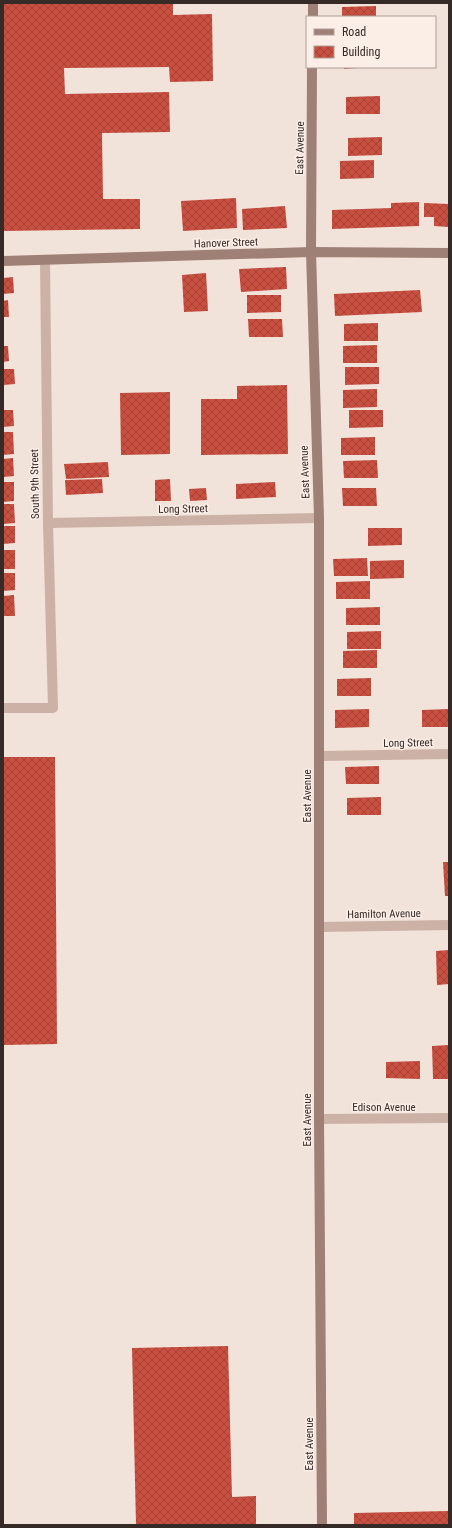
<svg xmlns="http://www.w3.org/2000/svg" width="452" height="1528" font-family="'Roboto Condensed',sans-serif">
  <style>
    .building { fill: url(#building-cross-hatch) }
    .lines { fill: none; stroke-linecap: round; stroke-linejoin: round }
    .street { stroke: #cbb1a6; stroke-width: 10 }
    .secondary { stroke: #9e8077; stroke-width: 10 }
    .labels { text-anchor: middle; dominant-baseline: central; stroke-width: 3; stroke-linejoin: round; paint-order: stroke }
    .street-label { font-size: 11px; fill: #362a27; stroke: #faeee7 }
  </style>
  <defs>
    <pattern id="building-cross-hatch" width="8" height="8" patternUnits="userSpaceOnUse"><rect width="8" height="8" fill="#c94f41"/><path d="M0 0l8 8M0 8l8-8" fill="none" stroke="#a44236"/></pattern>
  </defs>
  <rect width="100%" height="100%" fill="#f2e3da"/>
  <!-- building -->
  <g class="building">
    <path d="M3,3H173V15L212,14L213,81L170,82L169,67L64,68L65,94L169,92L170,132L102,133L103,199H140V229L3,231Z"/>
    <path d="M376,6V17H342V7Z"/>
    <path d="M344,67H357V68L344,69Z"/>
    <path d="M380,96V114H346V97Z"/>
    <path d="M382,137V155L348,156V138Z"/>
    <path d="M374,160V178L340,179V161Z"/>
    <path d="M236,198L237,228L183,231L181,201Z"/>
    <path d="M419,202V226L332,229V210L391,208V203Z"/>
    <path d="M424,203L449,204V227L434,226V217H424Z"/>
    <path d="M285,206L287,228L243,230L242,209Z"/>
    <path d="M286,267L287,289L241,292L239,269Z"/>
    <path d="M206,273L208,311L184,312L182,275Z"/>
    <path d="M13,277L14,293L3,294V278Z"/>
    <path d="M420,290L422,312L335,316L334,294Z"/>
    <path d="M247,295H281V312L247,313Z"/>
    <path d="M8,300L9,317H3V301Z"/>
    <path d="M248,319H282L283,337H249Z"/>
    <path d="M378,323V341H344V324Z"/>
    <path d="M377,345V363H343V346Z"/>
    <path d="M3,346H8L9,361L3,362Z"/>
    <path d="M345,367H379V384L345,385Z"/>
    <path d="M3,369H14L15,384L3,385Z"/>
    <path d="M287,385L288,454L201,455V399H237V386Z"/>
    <path d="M377,389V407L343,408V390Z"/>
    <path d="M170,392V454L121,455L120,393Z"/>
    <path d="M3,410H13L14,426L3,427Z"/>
    <path d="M349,410H383V427L349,428Z"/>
    <path d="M3,432H13L14,454L3,455Z"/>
    <path d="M375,437V455H341V438Z"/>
    <path d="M13,458L14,476L3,477V459Z"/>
    <path d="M377,460L378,478H344L343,461Z"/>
    <path d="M108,462L109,477L66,479L64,464Z"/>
    <path d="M102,479L103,493L66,495L65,480Z"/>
    <path d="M170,479L171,501H155V480Z"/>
    <path d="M3,482H14V501L3,502Z"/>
    <path d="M275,482L276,497L236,499V484Z"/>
    <path d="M206,488L207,500L190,501L189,489Z"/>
    <path d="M342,488H376L377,506H343Z"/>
    <path d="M3,504H14L15,523L3,524Z"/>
    <path d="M3,526H15V543L3,544Z"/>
    <path d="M368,528H402V545L368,546Z"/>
    <rect x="3" y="550" width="12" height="19"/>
    <path d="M367,558L368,576H334L333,559Z"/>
    <path d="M404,560V578L370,579V561Z"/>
    <path d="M3,573H15V590L3,591Z"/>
    <path d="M370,581V599H336V582Z"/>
    <path d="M14,595L15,616H3V596Z"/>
    <path d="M380,607V625H346V608Z"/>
    <path d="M381,631V649H347V632Z"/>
    <path d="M377,650V668H343V651Z"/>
    <path d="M371,678V696H337V679Z"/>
    <path d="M369,709V727L335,728V710Z"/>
    <path d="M449,709V727H422V710Z"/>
    <path d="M3,757H55L57,1044L3,1045Z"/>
    <path d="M379,766V784H346L345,767Z"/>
    <path d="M381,797V815H347V798Z"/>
    <path d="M443,862H449V896H445Z"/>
    <path d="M449,950V984L437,985L436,951Z"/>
    <path d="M449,1045V1079H433L432,1046Z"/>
    <path d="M420,1061V1079L386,1078V1062Z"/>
    <path d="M228,1346L232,1497L256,1496V1525H136L132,1348Z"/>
    <path d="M449,1511V1525H354V1513Z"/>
  </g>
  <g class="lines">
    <!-- street -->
    <g class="street">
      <path d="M48,523L319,518"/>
      <path d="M3,708H53L48,523L45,260"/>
      <path d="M319,756L449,754"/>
      <path d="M319,927L449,925"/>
      <path d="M319,1119L449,1118"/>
    </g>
    <!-- secondary -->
    <g class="secondary">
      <path d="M313,17V3"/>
      <path d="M312,67L311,252L319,518V1119L322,1525"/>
      <path d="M3,261L311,252L449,253"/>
    </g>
  </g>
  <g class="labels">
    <!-- street labels -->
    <g class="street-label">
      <text transform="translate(300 148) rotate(-89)">East Avenue</text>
      <text transform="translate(226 243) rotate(-2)">Hanover Street</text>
      <text transform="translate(305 472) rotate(-92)">East Avenue</text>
      <text transform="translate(35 484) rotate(-91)">South 9th Street</text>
      <text transform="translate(183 509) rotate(-1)">Long Street</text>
      <text transform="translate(408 743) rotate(-1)">Long Street</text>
      <text transform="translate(307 796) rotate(-90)">East Avenue</text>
      <text transform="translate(384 914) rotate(-1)">Hamilton Avenue</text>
      <text x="384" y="1107">Edison Avenue</text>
      <text transform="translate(307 1120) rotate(-90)">East Avenue</text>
      <text transform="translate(309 1444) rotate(-90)">East Avenue</text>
    </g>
  </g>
  <!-- border -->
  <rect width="452" height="1528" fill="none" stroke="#362a27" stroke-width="8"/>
  <!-- legend -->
  <rect x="306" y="16" width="130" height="52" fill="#faeee7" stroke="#aca09a"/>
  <rect x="314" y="29" width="20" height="6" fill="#9e8077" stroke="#aca09a"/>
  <text x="342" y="36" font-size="12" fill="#362a27">Road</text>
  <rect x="314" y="46" width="20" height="12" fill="url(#building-cross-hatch)" stroke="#aca09a"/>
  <text x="342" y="56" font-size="12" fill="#362a27">Building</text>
</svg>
